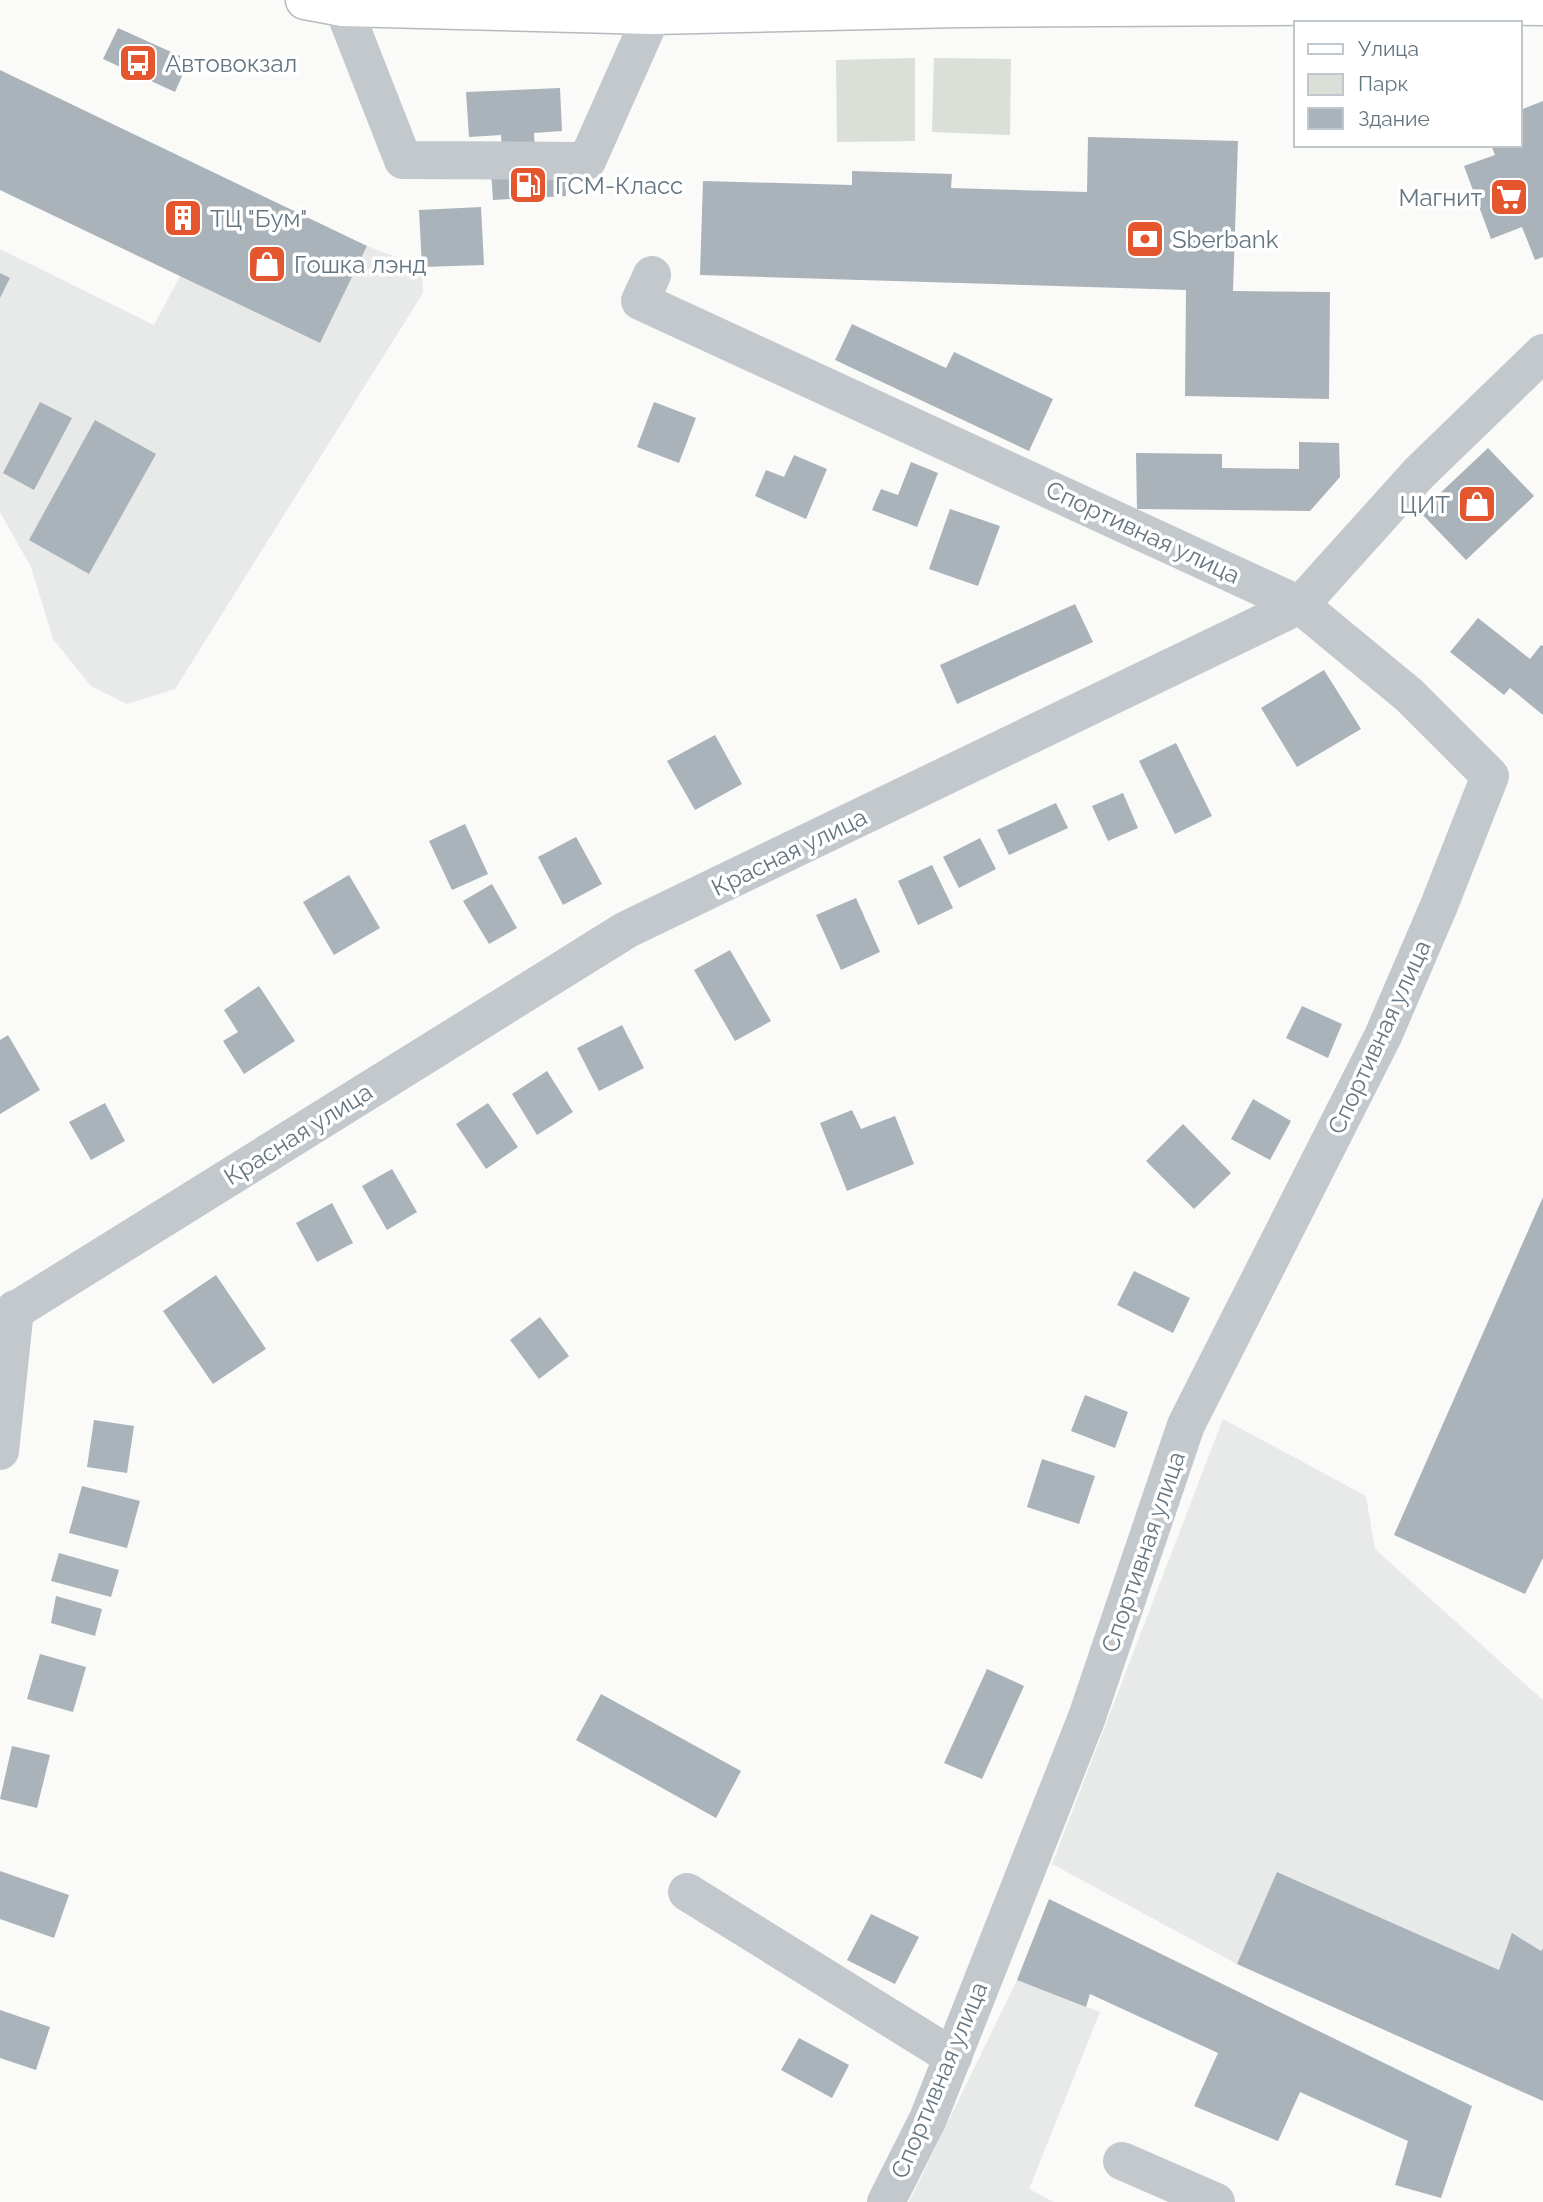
<svg xmlns="http://www.w3.org/2000/svg" width="1543" height="2202" font-family="Raleway,sans-serif">
  <style>
    .built { fill: #e8e9e9 }
    .green { fill: #dadfd7 }
    .building { fill: #aab3b9 }
    .lines { fill: none; stroke-linecap: round; stroke-linejoin: round }
    .major-casing { stroke: #b5babe; stroke-width: 41 }
    .minor { stroke: #c3c8cc; stroke-width: 38 }
    .major { stroke: #fff; stroke-width: 38 }
    .labels { text-anchor: middle; dominant-baseline: central; stroke-width: 7; stroke-linejoin: round; paint-order: stroke }
    .poi-label { font-size: 24px; fill: #657683; stroke: #fff; text-anchor: start }
    .street-label { font-size: 24px; fill: #657683; stroke: #fff }
  </style>
  <rect width="100%" height="100%" fill="#fafaf8"/>
  <!-- built -->
  <g class="built">
    <path d="M367,246L422,267L423,293L175,689L127,704L91,686L53,639L31,567L0,512V249L154,325L180,276L319,343Z"/>
    <path d="M1223,1419L1366,1496L1375,1549L1543,1700V1948L1541,1951L1513,1934L1499,1970L1277,1872L1237,1964L1052,1864Z"/>
    <path d="M1017,1980L1100,2012L1029,2189L1054,2202H909Z"/>
  </g>
  <!-- green -->
  <g class="green">
    <path d="M915,58V141L837,142L836,60Z"/>
    <path d="M934,58L1011,59L1010,135L932,132Z"/>
  </g>
  <!-- building -->
  <g class="building">
    <path d="M118,28L189,60L175,92L103,59Z"/>
    <path d="M0,70L367,246L320,343L0,190Z"/>
    <path d="M560,88L562,131L534,133L536,169L565,167L566,196L493,200L491,171H503L501,135L469,137L466,92Z"/>
    <path d="M1543,101V257L1535,260L1522,227L1491,239L1464,166L1495,155L1491,145H1520V110Z"/>
    <path d="M1088,137L1238,141L1233,291L1330,292L1329,399L1185,396L1186,290L700,275L703,181L852,185V171L952,174L951,188L1087,192Z"/>
    <path d="M481,207L484,265L422,267L419,210Z"/>
    <path d="M0,273L10,278L0,298Z"/>
    <path d="M852,324L946,368L954,352L1053,399L1029,451L835,360Z"/>
    <path d="M40,402L72,418L34,490L3,473Z"/>
    <path d="M654,402L696,418L679,463L637,447Z"/>
    <path d="M95,420L156,454L89,574L29,540Z"/>
    <path d="M1299,442L1339,443L1340,477L1310,511L1137,509L1136,453L1222,454V468L1299,469Z"/>
    <path d="M1488,448L1534,496L1466,560L1420,512Z"/>
    <path d="M794,455L827,469L806,519L755,496L766,470L784,477Z"/>
    <path d="M911,462L938,473L917,527L872,510L881,489L898,495Z"/>
    <path d="M950,509L1000,526L978,586L929,569Z"/>
    <path d="M1075,604L1093,642L957,704L940,665Z"/>
    <path d="M1478,618L1530,659L1541,645L1543,646V715L1510,688L1504,695L1450,652Z"/>
    <path d="M1324,670L1361,729L1297,767L1261,708Z"/>
    <path d="M715,735L742,784L695,810L667,761Z"/>
    <path d="M1176,743L1212,816L1175,834L1139,761Z"/>
    <path d="M1123,793L1138,828L1108,841L1092,806Z"/>
    <path d="M1056,803L1068,828L1009,855L997,830Z"/>
    <path d="M465,824L488,874L452,890L429,841Z"/>
    <path d="M576,837L602,884L563,905L538,857Z"/>
    <path d="M980,838L996,869L959,888L943,857Z"/>
    <path d="M932,865L953,908L918,925L898,881Z"/>
    <path d="M349,875L380,928L334,955L303,902Z"/>
    <path d="M492,884L517,928L489,944L463,901Z"/>
    <path d="M856,898L880,952L841,970L816,915Z"/>
    <path d="M730,950L771,1021L735,1041L694,970Z"/>
    <path d="M259,986L295,1041L244,1074L223,1041L238,1032L224,1010Z"/>
    <path d="M1302,1006L1342,1024L1328,1058L1286,1038Z"/>
    <path d="M622,1025L644,1068L599,1091L577,1048Z"/>
    <path d="M8,1035L40,1090L0,1114V1040Z"/>
    <path d="M547,1071L573,1112L537,1135L512,1094Z"/>
    <path d="M1253,1099L1291,1121L1270,1160L1231,1139Z"/>
    <path d="M105,1103L125,1141L91,1160L69,1122Z"/>
    <path d="M488,1103L518,1147L486,1169L456,1124Z"/>
    <path d="M852,1110L861,1129L895,1116L914,1164L847,1191L820,1123Z"/>
    <path d="M1183,1124L1231,1173L1194,1209L1146,1161Z"/>
    <path d="M392,1169L417,1212L387,1230L362,1186Z"/>
    <path d="M1543,1197V1558L1525,1594L1394,1535Z"/>
    <path d="M332,1203L353,1243L317,1262L296,1223Z"/>
    <path d="M1134,1271L1190,1298L1173,1333L1117,1305Z"/>
    <path d="M216,1275L266,1349L213,1384L163,1311Z"/>
    <path d="M540,1317L569,1356L539,1379L510,1340Z"/>
    <path d="M1085,1395L1128,1412L1115,1448L1071,1431Z"/>
    <path d="M94,1420L134,1426L127,1473L87,1467Z"/>
    <path d="M1042,1459L1095,1476L1079,1524L1027,1507Z"/>
    <path d="M82,1486L140,1501L127,1548L69,1533Z"/>
    <path d="M59,1553L119,1570L111,1597L51,1581Z"/>
    <path d="M56,1596L102,1609L95,1636L51,1623Z"/>
    <path d="M40,1654L86,1667L73,1712L27,1699Z"/>
    <path d="M987,1669L1024,1686L982,1779L944,1763Z"/>
    <path d="M601,1694L741,1771L716,1818L576,1740Z"/>
    <path d="M12,1746L50,1755L37,1808L0,1799Z"/>
    <path d="M0,1871L69,1895L54,1938L0,1919Z"/>
    <path d="M1277,1872L1499,1970L1512,1933L1541,1951L1543,1948V2101L1237,1964Z"/>
    <path d="M1049,1899L1472,2106L1441,2198L1395,2185L1408,2141L1300,2092L1278,2141L1194,2106L1218,2053L1090,1994L1086,2007L1017,1980Z"/>
    <path d="M871,1914L919,1937L895,1984L847,1960Z"/>
    <path d="M0,2010L50,2027L36,2070L0,2058Z"/>
    <path d="M799,2038L849,2065L832,2098L781,2070Z"/>
  </g>
  <g class="lines">
    <defs>
      <path id="major" d="M305,0L343,7L652,15L958,8L1410,5L1543,6"/>
    </defs>
    <!-- major casing -->
    <use href="#major" class="major-casing"/>
    <!-- minor -->
    <g class="minor">
      <path d="M343,7L403,160L587,161L652,15"/>
      <path d="M652,275L640,301L1300,605L1409,695L1490,776L1438,908L1383,1036L1186,1425L1087,1717L928,2119L886,2202"/>
      <path d="M0,1320L626,930L1300,605L1419,473L1543,353"/>
      <path d="M0,1451L15,1309"/>
      <path d="M687,1892L953,2057"/>
      <path d="M1122,2161L1216,2202"/>
    </g>
    <!-- major -->
    <use href="#major" class="major"/>
  </g>
  <!-- icons -->
  <defs>
    <symbol id="bus-square" viewBox="-11 -11 22 22"><rect x="-9" y="-9" width="18" height="18" rx="4" fill="#e4572e" stroke="#fff"/><path d="M-5-6H5V4H4V6H2V4H-2V6H-4V4H-5ZM-3.5-4V0h7V-4ZM-3.5 1.2v1.5H-2V1.2ZM2 1.2v1.5H3.5V1.2Z" fill="#fff"/></symbol>
    <symbol id="fuel-square" viewBox="-11 -11 22 22"><rect x="-9" y="-9" width="18" height="18" rx="4" fill="#e4572e" stroke="#fff"/><path d="M-5.5-6h7V0h2V4h1.3V-2.5L3-4.5l.8-.8L6-3V5H2.5V1h-1V6h-7ZM-4.2-4.7v3.2H.2V-4.7Z" fill="#fff"/></symbol>
    <symbol id="supermarket-square" viewBox="-11 -11 22 22"><rect x="-9" y="-9" width="18" height="18" rx="4" fill="#e4572e" stroke="#fff"/><path d="M-6-5.5h2.5l.6 2H6L4.5 2H-2.5L-4.4-4H-6ZM-1.5 3.2a1.3 1.3 0 1 0 .1 0ZM3 3.2a1.3 1.3 0 1 0 .1 0Z" fill="#fff"/></symbol>
    <symbol id="building-square" viewBox="-11 -11 22 22"><rect x="-9" y="-9" width="18" height="18" rx="4" fill="#e4572e" stroke="#fff"/><path d="M-4-6H4V6H1V3H-1V6H-4ZM-2.5-4.3h1.7v1.8h-1.7ZM.8-4.3h1.7v1.8H.8ZM-2.5-1h1.7V.8h-1.7ZM.8-1h1.7V.8H.8Z" fill="#fff"/></symbol>
    <symbol id="bank-square" viewBox="-11 -11 22 22"><rect x="-9" y="-9" width="18" height="18" rx="4" fill="#e4572e" stroke="#fff"/><path d="M-6-4H6V4H-6ZM0-2.3a2.3 2.3 0 1 0 0 4.6a2.3 2.3 0 1 0 0-4.6Z" fill="#fff"/></symbol>
    <symbol id="shop-square" viewBox="-11 -11 22 22"><rect x="-9" y="-9" width="18" height="18" rx="4" fill="#e4572e" stroke="#fff"/><path d="M-5-2.5h2.3a2.7 3.5 0 0 1 5.4 0H5L5.5 6h-11ZM-1.5-2.5h3a1.5 2.3 0 0 0-3 0Z" fill="#fff"/></symbol>
  </defs>
  <g fill-rule="evenodd">
    <use href="#bus-square" x="116" y="41" width="44" height="44"/>
    <use href="#fuel-square" x="506" y="163" width="44" height="44"/>
    <use href="#supermarket-square" x="1487" y="175" width="44" height="44"/>
    <use href="#building-square" x="161" y="196" width="44" height="44"/>
    <use href="#bank-square" x="1123" y="217" width="44" height="44"/>
    <use href="#shop-square" x="245" y="242" width="44" height="44"/>
    <use href="#shop-square" x="1455" y="482" width="44" height="44"/>
  </g>
  <g class="labels">
    <!-- poi labels -->
    <g class="poi-label">
      <text x="165" y="63">Автовокзал</text>
      <text x="555" y="185">ГСМ-Класс</text>
      <text x="1482" y="197" text-anchor="end">Магнит</text>
      <text x="210" y="218">ТЦ "Бум"</text>
      <text x="1172" y="239">Sberbank</text>
      <text x="294" y="264">Гошка лэнд</text>
      <text x="1450" y="504" text-anchor="end">ЦИТ</text>
    </g>
    <!-- street labels -->
    <g class="street-label">
      <text transform="translate(1143 532) rotate(25)">Спортивная улица</text>
      <text transform="translate(789 852) rotate(-26)">Красная улица</text>
      <text transform="translate(1379 1037) rotate(-65)">Спортивная улица</text>
      <text transform="translate(298 1134) rotate(-32)">Красная улица</text>
      <text transform="translate(1143 1552) rotate(-71)">Спортивная улица</text>
      <text transform="translate(939 2080) rotate(-67)">Спортивная улица</text>
    </g>
  </g>
  <!-- legend -->
  <rect x="1294" y="21" width="228" height="126" fill="#ffffff" stroke="#c1c8cd" stroke-width="2"/>
  <rect x="1308" y="44" width="35" height="10" fill="#ffffff" stroke="#c1c8cd" stroke-width="2"/>
  <text x="1358" y="56" font-size="21" fill="#657683">Улица</text>
  <rect x="1308" y="74" width="35" height="21" fill="#dadfd7" stroke="#c1c8cd" stroke-width="2"/>
  <text x="1358" y="91" font-size="21" fill="#657683">Парк</text>
  <rect x="1308" y="108" width="35" height="21" fill="#aab3b9" stroke="#c1c8cd" stroke-width="2"/>
  <text x="1358" y="126" font-size="21" fill="#657683">Здание</text>
</svg>
